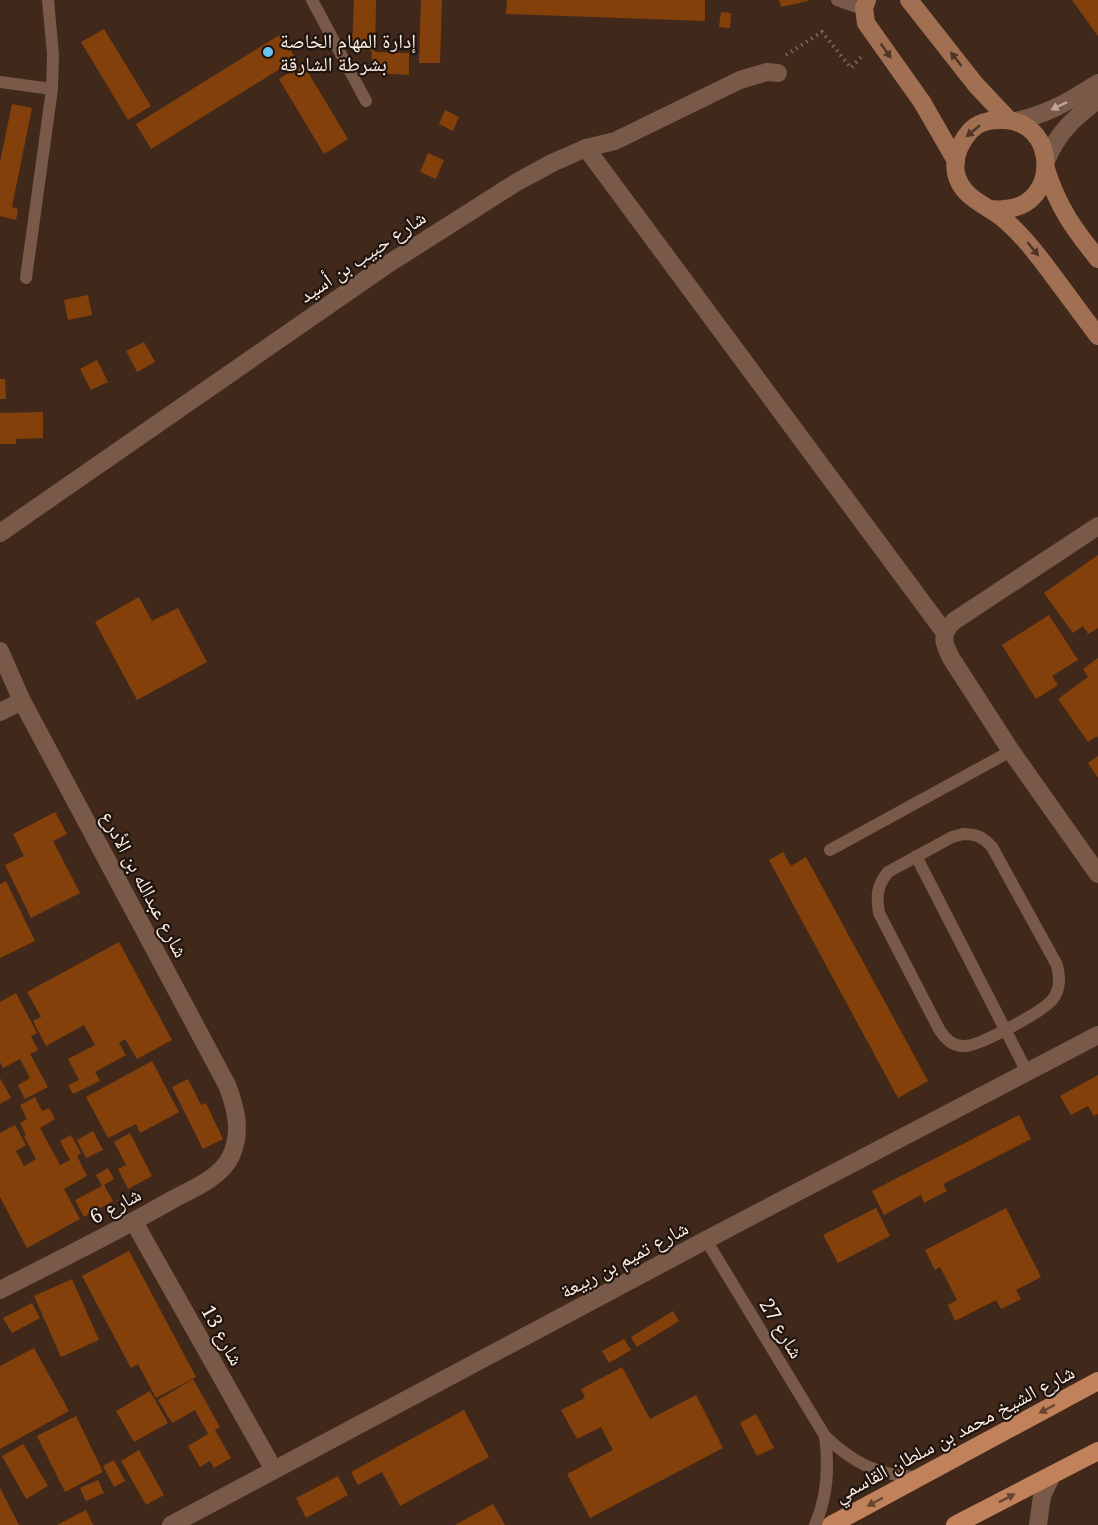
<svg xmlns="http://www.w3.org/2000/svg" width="1098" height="1525" font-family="'Noto Serif','Noto Naskh Arabic',serif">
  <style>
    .building { fill: #84400a }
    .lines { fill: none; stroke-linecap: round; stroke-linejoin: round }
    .path { stroke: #806b5f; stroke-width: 4; stroke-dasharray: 1.5 4.5; stroke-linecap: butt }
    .service { stroke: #795947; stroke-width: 12 }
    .minor { stroke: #795947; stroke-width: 18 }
    .secondary { stroke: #a17053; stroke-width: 18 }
    .primary { stroke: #c1815b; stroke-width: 18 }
    .oneway { fill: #4c3426 }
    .oneway2 { fill: #bca496 }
    .oneway3 { fill: #684531 }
    .poi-dot { fill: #68c4f0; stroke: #1f140e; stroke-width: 2 }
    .labels { text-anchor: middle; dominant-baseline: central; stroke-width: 4.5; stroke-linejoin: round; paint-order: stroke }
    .poi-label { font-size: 20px; fill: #feeee5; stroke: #1f140e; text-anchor: start }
    .street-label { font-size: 20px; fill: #feeee5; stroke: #1f140e }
  </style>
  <rect width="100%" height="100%" fill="#40281a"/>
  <!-- building -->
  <g class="building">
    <path d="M354,0H376L375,52L409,53V75L371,73L372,51L352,50Z"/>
    <path d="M421,0H442L440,63H419Z"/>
    <path d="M507,0H705V21L506,14Z"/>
    <path d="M779,0H807L808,1L781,7Z"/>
    <path d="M1072,0H1098V36Z"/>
    <path d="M721,12L731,13L730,28L719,27Z"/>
    <path d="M104,29L151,106L128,120L81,42Z"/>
    <path d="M281,34L296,59L151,149L136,124Z"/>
    <path d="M303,64L348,139L324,154L279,79Z"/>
    <path d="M12,104L32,108L12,207L18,209L16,220L0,216V162Z"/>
    <path d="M445,110L459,117L453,131L439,124Z"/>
    <path d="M428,153L444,160L436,179L420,172Z"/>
    <path d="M88,295L92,315L68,320L64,300Z"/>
    <path d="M144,342L155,362L137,372L126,351Z"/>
    <path d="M97,360L108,382L91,390L80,369Z"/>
    <path d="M0,379H5L6,399H0Z"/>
    <path d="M43,412V438L16,439V444H0V413Z"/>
    <path d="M1098,555V628L1088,634L1083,626L1073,633L1044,593Z"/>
    <path d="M139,597L152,621L178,608L207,662L137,700L95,622Z"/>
    <path d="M1049,615L1078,660L1052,676L1058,685L1036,699L1002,645Z"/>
    <path d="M1098,658V738L1097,736L1088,742L1058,699L1088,677L1083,669Z"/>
    <path d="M1098,756V778L1088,763Z"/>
    <path d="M55,812L67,834L53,841L80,893L31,918L5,865L24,856L13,834Z"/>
    <path d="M783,852L791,866L806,857L928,1081L898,1098L769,860Z"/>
    <path d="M6,881L35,941L0,958V884Z"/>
    <path d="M119,942L172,1040L137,1059L125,1039L119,1043L126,1055L95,1072L100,1081L73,1094L68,1085L79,1080L68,1059L95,1045L84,1025L46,1046L33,1021L41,1017L27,992Z"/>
    <path d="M16,993L37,1033L31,1036L38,1050L30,1054L48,1087L25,1099L18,1085L30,1078L20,1059L3,1068L0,1062V1002Z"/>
    <path d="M152,1061L179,1112L140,1133L136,1124L108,1138L86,1097Z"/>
    <path d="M1098,1075V1114L1094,1116L1088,1106L1071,1115L1060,1096Z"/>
    <path d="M0,1078L11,1098L0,1104Z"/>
    <path d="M188,1079L201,1105L206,1103L223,1139L203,1149L172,1087Z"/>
    <path d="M35,1097L42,1111L49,1108L55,1119L40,1128L60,1165L70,1160L60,1141L71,1135L81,1153L77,1156L87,1176L64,1189L80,1219L27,1248L0,1197V1133L15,1125L26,1145L16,1151L24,1166L36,1159L24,1136L26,1135L20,1123L27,1119L20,1105Z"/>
    <path d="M1019,1115L1031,1139L943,1184L947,1191L924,1203L921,1195L884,1215L872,1191Z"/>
    <path d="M93,1131L103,1150L86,1158L77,1140Z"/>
    <path d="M130,1133L152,1176L128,1189L118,1169L126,1165L114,1142Z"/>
    <path d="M108,1168L114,1179L104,1185L113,1201L84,1217L75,1200L102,1186L96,1175Z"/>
    <path d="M876,1208L890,1236L838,1263L823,1235Z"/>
    <path d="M1006,1208L1041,1277L1016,1290L1021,1299L1001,1309L996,1300L955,1321L948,1305L957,1300L940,1267L935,1270L925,1250Z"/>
    <path d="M129,1251L196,1377L156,1398L138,1364L131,1368L82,1276Z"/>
    <path d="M72,1279L99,1340L61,1357L34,1296Z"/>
    <path d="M32,1303L40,1318L12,1333L3,1318Z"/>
    <path d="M673,1311L679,1321L637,1347L631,1337Z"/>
    <path d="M624,1339L631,1350L609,1363L602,1351Z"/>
    <path d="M34,1348L69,1411L0,1449V1366Z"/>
    <path d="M622,1367L650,1419L696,1395L723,1448L590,1518L567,1474L613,1450L601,1427L577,1439L561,1410L585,1398L581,1389Z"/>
    <path d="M193,1379L220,1427L215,1430L231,1458L214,1468L210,1461L200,1467L188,1446L208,1434L195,1410L172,1423L158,1400Z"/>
    <path d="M150,1391L168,1423L134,1442L116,1411Z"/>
    <path d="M464,1410L489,1457L400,1506L382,1472L358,1485L351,1472Z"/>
    <path d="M756,1414L774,1448L757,1456L740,1423Z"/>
    <path d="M76,1416L103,1472L65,1492L37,1436Z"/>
    <path d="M23,1444L48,1486L26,1499L2,1456Z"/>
    <path d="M139,1450L164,1495L146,1505L121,1461Z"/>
    <path d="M114,1460L125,1481L114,1487L103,1466Z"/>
    <path d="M338,1476L348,1495L306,1518L296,1498Z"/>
    <path d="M98,1480L104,1493L86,1501L80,1488Z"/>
    <path d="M0,1488L19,1525H0Z"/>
    <path d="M493,1504L505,1525H455Z"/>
    <path d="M86,1510L93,1525H57Z"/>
  </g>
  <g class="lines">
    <!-- path -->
    <path class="path" d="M786,55L822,32L851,68L863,55"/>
    <!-- service -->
    <g class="service">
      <path d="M312,0L366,101"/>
      <path d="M837,0L854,6L864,8"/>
      <path d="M0,82L52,89"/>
      <path d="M26,278L52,89L53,54L48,0"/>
      <path d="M963,834C976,834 983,837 992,847L1057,965C1060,977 1061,990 1052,1000C1042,1012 979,1046 965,1046C953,1047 945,1039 939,1029L879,913C876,895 877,886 888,872L952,837Z"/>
      <path d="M830,850L1011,751"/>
      <path d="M916,856L1027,1072"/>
      <path d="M706,1240L825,1436C853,1463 877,1475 916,1477"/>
      <path d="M815,1525C828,1496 829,1467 825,1436"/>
    </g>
    <!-- minor -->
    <g class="minor">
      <path d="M1015,121C1047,115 1071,100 1098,83"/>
      <path d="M586,148L945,633"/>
      <path d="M1046,161C1058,132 1074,118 1098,100"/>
      <path d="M1098,526L954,621C940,634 943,642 951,658L1011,751L1098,874"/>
      <path d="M0,533L385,266L517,182L552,163L586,148L615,141L740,80L767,72L778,73"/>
      <path d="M0,651L22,701L227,1085C236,1108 242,1132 231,1156C221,1178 190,1190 170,1201C114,1233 57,1261 0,1290"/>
      <path d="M0,712L22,701"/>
      <path d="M134,1222L274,1470"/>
      <path d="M171,1525L706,1240L1098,1035"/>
      <path d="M1038,1525L1042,1496L1052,1475"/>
    </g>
    <!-- secondary -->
    <g class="secondary">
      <path d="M867,0L864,8L866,23L922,102L956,161"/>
      <path d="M909,0L976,85L1008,119"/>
      <path d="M1046,169C1058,207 1073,228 1098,259"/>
      <path d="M990,209C995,209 1000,210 1004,209C1061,207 1059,117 999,120C989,120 977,123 970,131C960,143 953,157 956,173C962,200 989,205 1007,222C1024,237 1038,255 1051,273C1067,294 1082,315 1098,336"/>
    </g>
    <!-- primary -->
    <g class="primary">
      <path d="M831,1525L1098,1381"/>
      <path d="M955,1525L1098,1451"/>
    </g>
  </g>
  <!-- one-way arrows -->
  <defs><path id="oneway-solid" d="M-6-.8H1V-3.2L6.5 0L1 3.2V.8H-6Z" transform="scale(1.5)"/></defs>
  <g class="oneway">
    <use href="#oneway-solid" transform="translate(886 51) rotate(55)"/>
    <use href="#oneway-solid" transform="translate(956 59) rotate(-128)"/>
    <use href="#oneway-solid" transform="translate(973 131) rotate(140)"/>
    <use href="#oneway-solid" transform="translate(1033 249) rotate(51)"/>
  </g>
  <use class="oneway2" href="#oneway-solid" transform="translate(1059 106) rotate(154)"/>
  <g class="oneway3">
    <use href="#oneway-solid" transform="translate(1047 1409) rotate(152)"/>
    <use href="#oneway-solid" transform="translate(1007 1498) rotate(-27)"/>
    <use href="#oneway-solid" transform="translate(875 1502) rotate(152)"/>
  </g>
  <!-- markers -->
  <circle class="poi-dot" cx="268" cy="52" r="6"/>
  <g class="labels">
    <!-- poi labels -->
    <g class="poi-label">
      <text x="280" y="40">إدارة المهام الخاصة<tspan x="280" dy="23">بشرطة الشارقة</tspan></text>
    </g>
    <!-- street labels -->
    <g class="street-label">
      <text transform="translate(362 256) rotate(-34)">شارع حبيب بن أسيد</text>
      <text transform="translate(145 884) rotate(62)">شارع عبدالله بن الأدرع</text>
      <text transform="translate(115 1205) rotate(-28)">شارع 6</text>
      <text transform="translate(624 1259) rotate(-28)">شارع تميم بن ربيعة</text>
      <text transform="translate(782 1328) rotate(59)">شارع 27</text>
      <text transform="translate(223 1335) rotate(61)">شارع 13</text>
      <text transform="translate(954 1433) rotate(-28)">شارع الشيخ محمد بن سلطان القاسمي</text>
    </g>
  </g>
</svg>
